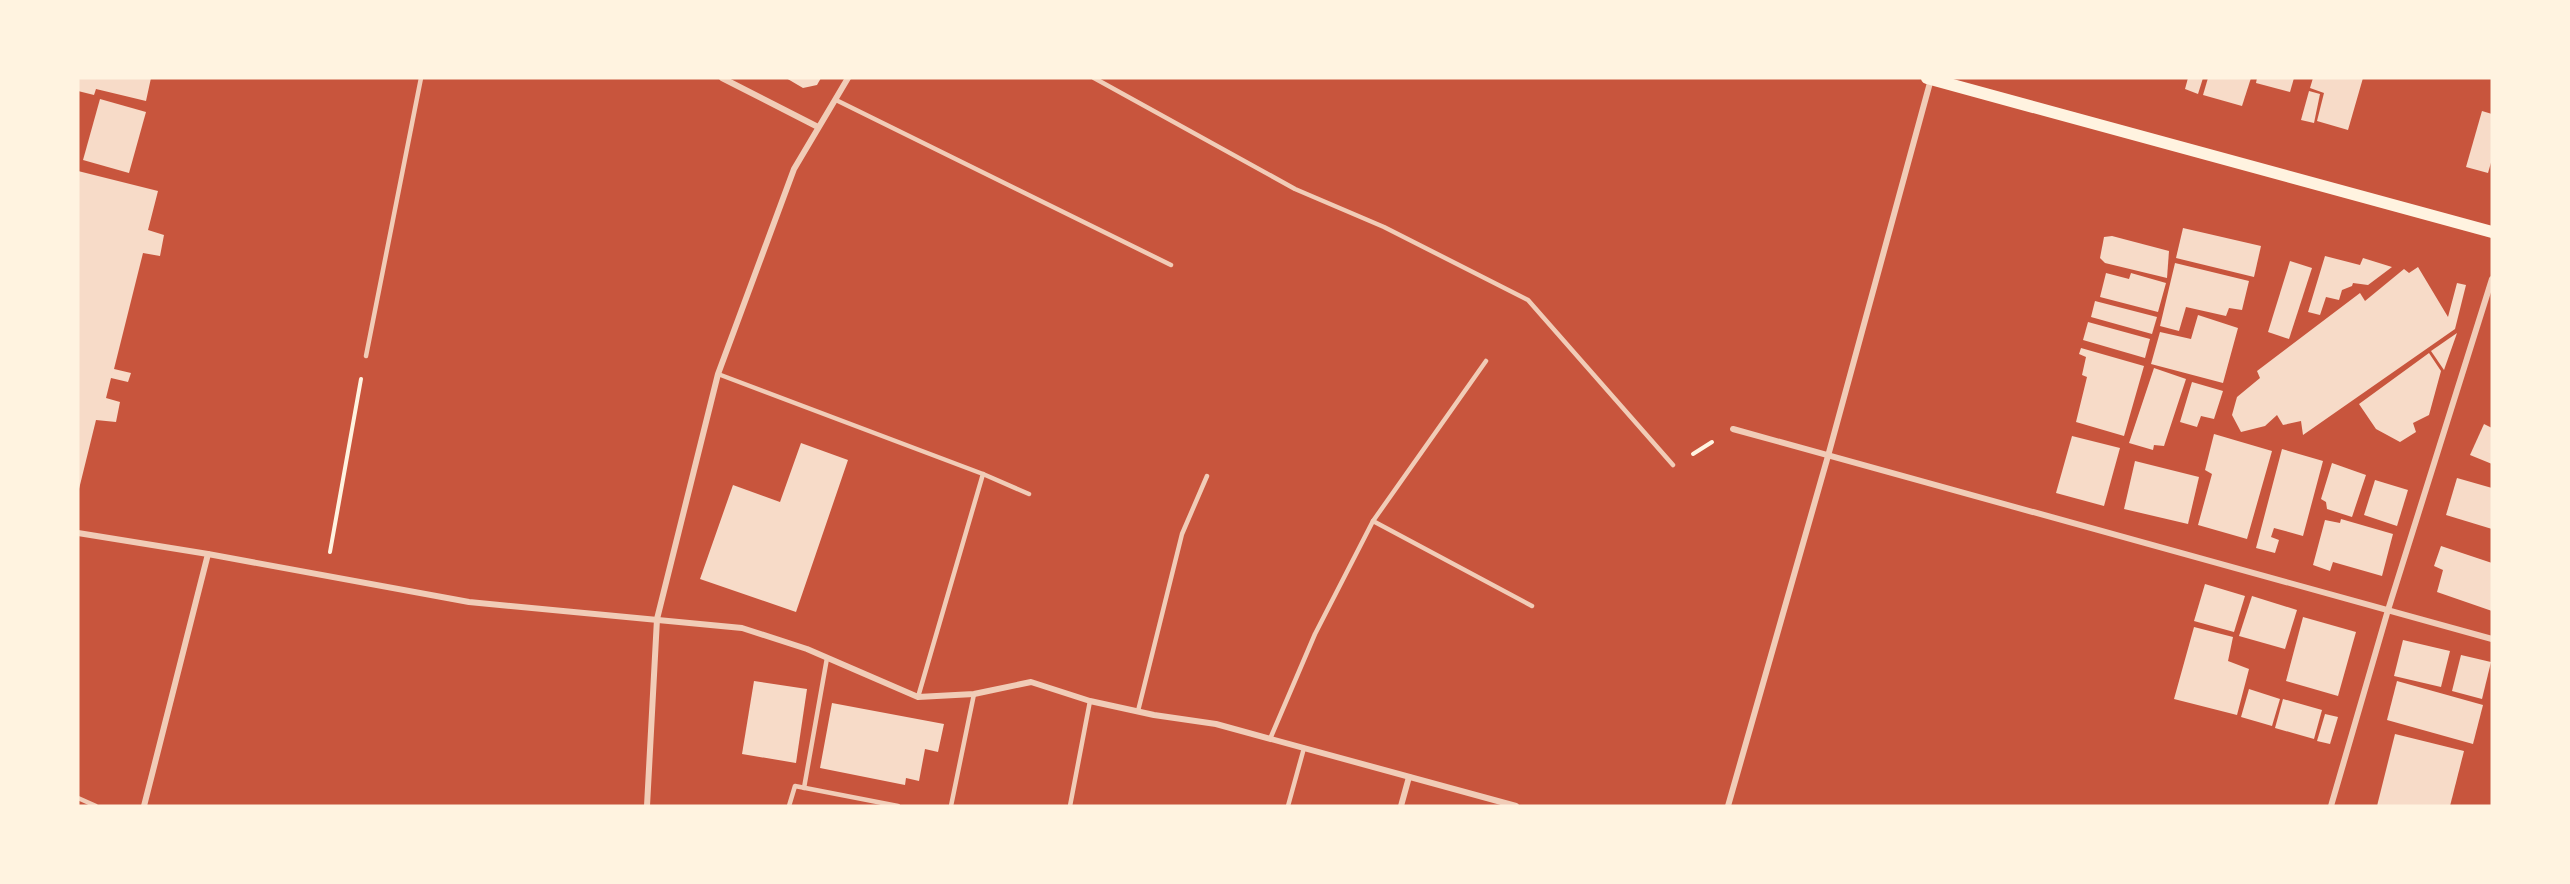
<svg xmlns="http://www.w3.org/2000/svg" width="2570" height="884" font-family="Inter,sans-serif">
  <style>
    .building { fill: #f7dbc8 }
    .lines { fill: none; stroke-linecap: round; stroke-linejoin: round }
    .path { stroke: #fff3e0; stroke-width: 4 }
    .service { stroke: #f1ccb7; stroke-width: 4.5 }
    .minor { stroke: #f1ccb7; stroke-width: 6 }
    .secondary { stroke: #fff3e0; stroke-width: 12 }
  </style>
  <rect width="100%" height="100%" fill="#c8553d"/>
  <!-- building -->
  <g class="building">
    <path d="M78,78H151L146,101L96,89L94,95L78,91Z"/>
    <path d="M786,78H821L817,85L803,88Z"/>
    <path d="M2188,78H2203L2198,94L2185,89Z"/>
    <path d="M2208,78H2251L2242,106L2203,95Z"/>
    <path d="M2257,78H2294L2290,92L2256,83Z"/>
    <path d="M2313,78H2363L2348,130L2317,121L2324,93L2310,88Z"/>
    <path d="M2309,91L2320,94L2314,123L2301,120Z"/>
    <path d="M100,99L146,112L129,173L83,160Z"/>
    <path d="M2482,111L2492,114V159L2488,173L2466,167Z"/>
    <path d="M78,171L158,191L148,230L164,235L160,256L143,253L114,369L131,373L128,382L111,378L106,398L120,402L116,422L96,420L79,489Z"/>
    <path d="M2183,228L2261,246L2254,277L2176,258Z"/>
    <path d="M2112,236L2169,251L2167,278L2105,263L2100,258L2104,237Z"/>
    <path d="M2325,256L2360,265L2363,258L2392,267L2368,285L2353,283L2352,286L2342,290L2339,300L2326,297L2320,315L2308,312Z"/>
    <path d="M2290,261L2312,268L2289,339L2268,332Z"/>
    <path d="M2175,263L2249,281L2242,310L2229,308L2226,316L2186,307L2179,331L2160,326Z"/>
    <path d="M2418,267L2448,317L2457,283L2466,285L2455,329L2303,435L2301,421L2283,425L2277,415L2265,426L2241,432L2232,415L2237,397L2260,378L2257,371L2360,293L2365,301L2404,269L2409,273Z"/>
    <path d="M2106,273L2129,279L2131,273L2166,283L2158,312L2100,297Z"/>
    <path d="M2095,301L2157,317L2152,334L2091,317Z"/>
    <path d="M2198,315L2238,328L2223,383L2151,364L2160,332L2191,339Z"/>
    <path d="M2088,322L2150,339L2145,358L2083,340Z"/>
    <path d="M2457,333L2444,370L2431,351Z"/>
    <path d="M2081,348L2144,366L2124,436L2076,422L2087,377L2082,375L2086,357L2079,354Z"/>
    <path d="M2429,353L2441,371L2429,415L2413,423L2416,432L2400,442L2376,429L2359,404Z"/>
    <path d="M2154,368L2186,379L2164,446L2154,445L2153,450L2129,443Z"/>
    <path d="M2192,382L2223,391L2214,419L2201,416L2197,427L2180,422Z"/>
    <path d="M2484,424L2492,428V464L2470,455Z"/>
    <path d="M2214,434L2272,451L2247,539L2198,525L2212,474L2205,470Z"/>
    <path d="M2072,436L2120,448L2104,506L2056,493Z"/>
    <path d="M801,443L848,460L796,612L700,579L733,485L780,502Z"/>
    <path d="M2282,449L2323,461L2303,536L2274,528L2271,537L2279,540L2275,553L2256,548Z"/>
    <path d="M2135,461L2199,477L2188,524L2124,509Z"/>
    <path d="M2332,463L2366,475L2352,517L2327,509L2326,502L2321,499Z"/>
    <path d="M2457,478L2492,488V529L2446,515Z"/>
    <path d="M2375,480L2408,490L2397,526L2364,515Z"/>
    <path d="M2341,519L2393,534L2382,576L2333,562L2330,571L2313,565L2325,520L2340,523Z"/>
    <path d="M2441,546L2492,563V611L2437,592L2443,570L2434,566Z"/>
    <path d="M2205,584L2245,596L2234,632L2194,621Z"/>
    <path d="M2252,596L2297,610L2285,649L2239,636Z"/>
    <path d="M2303,617L2356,632L2338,696L2286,681Z"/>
    <path d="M2194,627L2233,637L2228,661L2249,669L2237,715L2174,699Z"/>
    <path d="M2403,640L2450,651L2441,687L2394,676Z"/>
    <path d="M2461,655L2491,662L2482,699L2452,691Z"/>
    <path d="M754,681L807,689L796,763L742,754Z"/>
    <path d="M2397,681L2483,705L2473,744L2387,720Z"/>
    <path d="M2249,689L2280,699L2272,726L2241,717Z"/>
    <path d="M2283,699L2322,710L2314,739L2275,728Z"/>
    <path d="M832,703L944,724L938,752L925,749L919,781L906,778L905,785L820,768Z"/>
    <path d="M2325,714L2338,717L2330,744L2317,741Z"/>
    <path d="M2395,734L2464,751L2450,806H2377Z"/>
  </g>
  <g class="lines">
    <!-- path -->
    <g class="path">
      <path d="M1693,454L1712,442"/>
      <path d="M330,552L361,379"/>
    </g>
    <!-- service -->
    <g class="service">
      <path d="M1094,78L1295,189L1384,227L1528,300L1673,465"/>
      <path d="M836,100L1171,265"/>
      <path d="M366,356L421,78"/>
      <path d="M718,374L983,474L1029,494"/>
      <path d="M1373,521L1532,606"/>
      <path d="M918,697L983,474"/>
      <path d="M1138,711L1182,534L1207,476"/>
      <path d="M1270,739L1315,634L1373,521L1486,361"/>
      <path d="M804,788L827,658"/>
      <path d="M78,798L96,806"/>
      <path d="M789,806L795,786L898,806"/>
      <path d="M951,806L974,694"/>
      <path d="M1070,806L1090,701"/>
      <path d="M1288,806L1304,748"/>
    </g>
    <!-- minor -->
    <g class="minor">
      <path d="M722,78L818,127"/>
      <path d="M1733,429L2492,639"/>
      <path d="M78,533L208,554L469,602L742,628L807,649L918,697L974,694L1031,682L1090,701L1154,715L1216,724L1516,806"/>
      <path d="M144,806L208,554"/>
      <path d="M647,806L657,619L718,374L794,169L848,78"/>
      <path d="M1401,806L1409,777"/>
      <path d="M1728,806L1828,456L1931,79"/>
      <path d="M2331,806L2388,610L2492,279"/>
    </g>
    <!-- secondary -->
    <path class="secondary" d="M1927,78L2492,232"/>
  </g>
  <!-- border -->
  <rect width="2570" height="884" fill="none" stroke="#fff3e0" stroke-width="159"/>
</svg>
